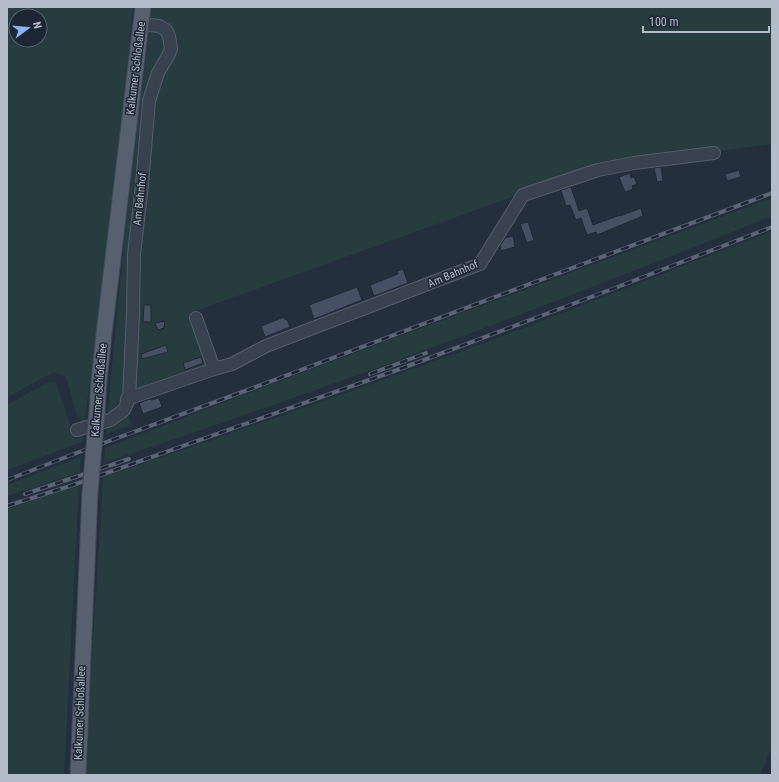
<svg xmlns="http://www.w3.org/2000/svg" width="779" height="782" font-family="'Roboto Condensed',sans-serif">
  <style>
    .green { fill: #263c3f; fill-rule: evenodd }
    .building { fill: #455162; stroke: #1f2835 }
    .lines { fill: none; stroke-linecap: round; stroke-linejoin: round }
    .minor-casing { stroke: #565f6c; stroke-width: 14 }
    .major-casing { stroke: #414a57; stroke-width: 17 }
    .minor { stroke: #38414e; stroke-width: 12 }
    .major { stroke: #56606e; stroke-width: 15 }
    .rail-casing { stroke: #5a6575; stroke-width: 4 }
    .rail { stroke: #1d2633; stroke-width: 2.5; stroke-dasharray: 8; stroke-linecap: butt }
    .major-bridge-casing { stroke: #414a57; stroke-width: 17; stroke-linecap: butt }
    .major-bridge { stroke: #56606e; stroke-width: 15 }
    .labels { text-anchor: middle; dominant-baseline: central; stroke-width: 3; stroke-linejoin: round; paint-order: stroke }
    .street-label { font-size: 11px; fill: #b4bcc9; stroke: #1d2633 }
  </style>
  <rect width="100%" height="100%" fill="#242f3e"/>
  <!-- green -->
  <g class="green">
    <path d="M7,7H133L129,41L131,50L116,194L84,424L76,413L66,377L54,372L40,379L7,398ZM16,16H40V40H16Z"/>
    <path d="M152,7H772V144L634,162L523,193L190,313L208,365L138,390L134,386L127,399L107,418L125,231Z"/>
    <path d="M772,198V216C712,240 652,264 592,287C431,350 268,408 104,463L105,448L325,364Z"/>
    <path d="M772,231V747L760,775H85L103,477C224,436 345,394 465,350C568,312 670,271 772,231Z"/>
    <path d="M54,381L56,383L75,439L83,436L82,442L7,470V405L48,382Z"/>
    <path d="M127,412L132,425L106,434L107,425Z"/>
    <path d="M81,457L80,472L7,496V485Z"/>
    <path d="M79,485L64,775H7V509Z"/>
  </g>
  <!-- building -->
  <g class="building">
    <path d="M661,167L663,181L657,182L654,168Z"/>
    <path d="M739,170L741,177L727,181L725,174Z"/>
    <path d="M630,173L631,178L634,177L637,184L632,186L633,189L625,192L619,177Z"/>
    <path d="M571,187L579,211L587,208L593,225L620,215V216L641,208L643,216L597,235L596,232L587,235L581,218L576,220L570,205L566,206L561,190Z"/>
    <path d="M528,222L534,240L527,243L520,224Z"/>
    <path d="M513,236L515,247L501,251L500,246L505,238Z"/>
    <path d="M403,269L408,283L374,296L370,285L398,274L397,271Z"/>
    <path d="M357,287L362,300L314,319L309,305Z"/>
    <path d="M144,305H151V322H143Z"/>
    <path d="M284,317L285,320L287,319L290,327L265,337L261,326Z"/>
    <path d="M165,321L164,328L158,330L155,323Z"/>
    <path d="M166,345L168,352L142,359L141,354Z"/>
    <path d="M201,357L203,363L185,370L183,363Z"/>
    <path d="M159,398L162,407L143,414L139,403L150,399L151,400Z"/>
  </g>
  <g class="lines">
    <defs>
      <g id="minor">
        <path d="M196,318L214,369"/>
        <path d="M127,399L214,369L232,364L266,346L480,264L523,195L598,170L634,163L714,153"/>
        <path d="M77,430L110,420L124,410L129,399L133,314L134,254L142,185L149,101L158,73L168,56L171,49L169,36L166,30L159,26L141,24"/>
      </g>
      <g id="major">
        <path d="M97,412L99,380L104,334L143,7"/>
        <path d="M78,775L90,492"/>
      </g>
    </defs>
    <!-- minor casing -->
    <use href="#minor" class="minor-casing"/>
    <!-- major casing -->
    <use href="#major" class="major-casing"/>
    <!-- minor -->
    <use href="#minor" class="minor"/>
    <!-- major -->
    <use href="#major" class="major"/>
    <defs>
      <g id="rail">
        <path d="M370,374L426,353"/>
        <path d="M7,480L74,454L253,388L772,193"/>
        <path d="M25,494L129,459"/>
        <path d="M7,506L70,486L400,369L615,288L772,227"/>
      </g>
    </defs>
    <!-- rail casing -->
    <use href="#rail" class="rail-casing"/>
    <!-- rail -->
    <use href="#rail" class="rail"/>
    <defs>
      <path id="major-bridge" d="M90,492L97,412"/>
    </defs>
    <!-- major-bridge casing -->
    <use href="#major-bridge" class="major-bridge-casing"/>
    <!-- major-bridge -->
    <use href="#major-bridge" class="major-bridge"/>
  </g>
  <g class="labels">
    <!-- street labels -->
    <g class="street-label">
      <text transform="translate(136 68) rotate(-83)">Kalkumer Schloßallee</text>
      <text transform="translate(140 199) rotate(-84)">Am Bahnhof</text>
      <text transform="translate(453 274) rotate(-23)">Am Bahnhof</text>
      <text transform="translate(99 390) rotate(-85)">Kalkumer Schloßallee</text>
      <text transform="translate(80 713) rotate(-88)">Kalkumer Schloßallee</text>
    </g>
  </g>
  <!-- border -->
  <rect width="779" height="782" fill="none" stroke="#b4bcc9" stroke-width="16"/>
  <!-- north arrow -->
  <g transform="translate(28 28) rotate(74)"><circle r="19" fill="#1d2633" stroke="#59626f"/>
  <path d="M0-3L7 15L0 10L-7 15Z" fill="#8ab4f8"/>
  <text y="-6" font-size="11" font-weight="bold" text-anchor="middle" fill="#b4bcc9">N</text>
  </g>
  <!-- scale -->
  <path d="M643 26v6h126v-6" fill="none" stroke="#b4bcc9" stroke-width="2"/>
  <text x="649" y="26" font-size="12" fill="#b4bcc9" stroke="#1d2633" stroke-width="3" paint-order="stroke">100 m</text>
</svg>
